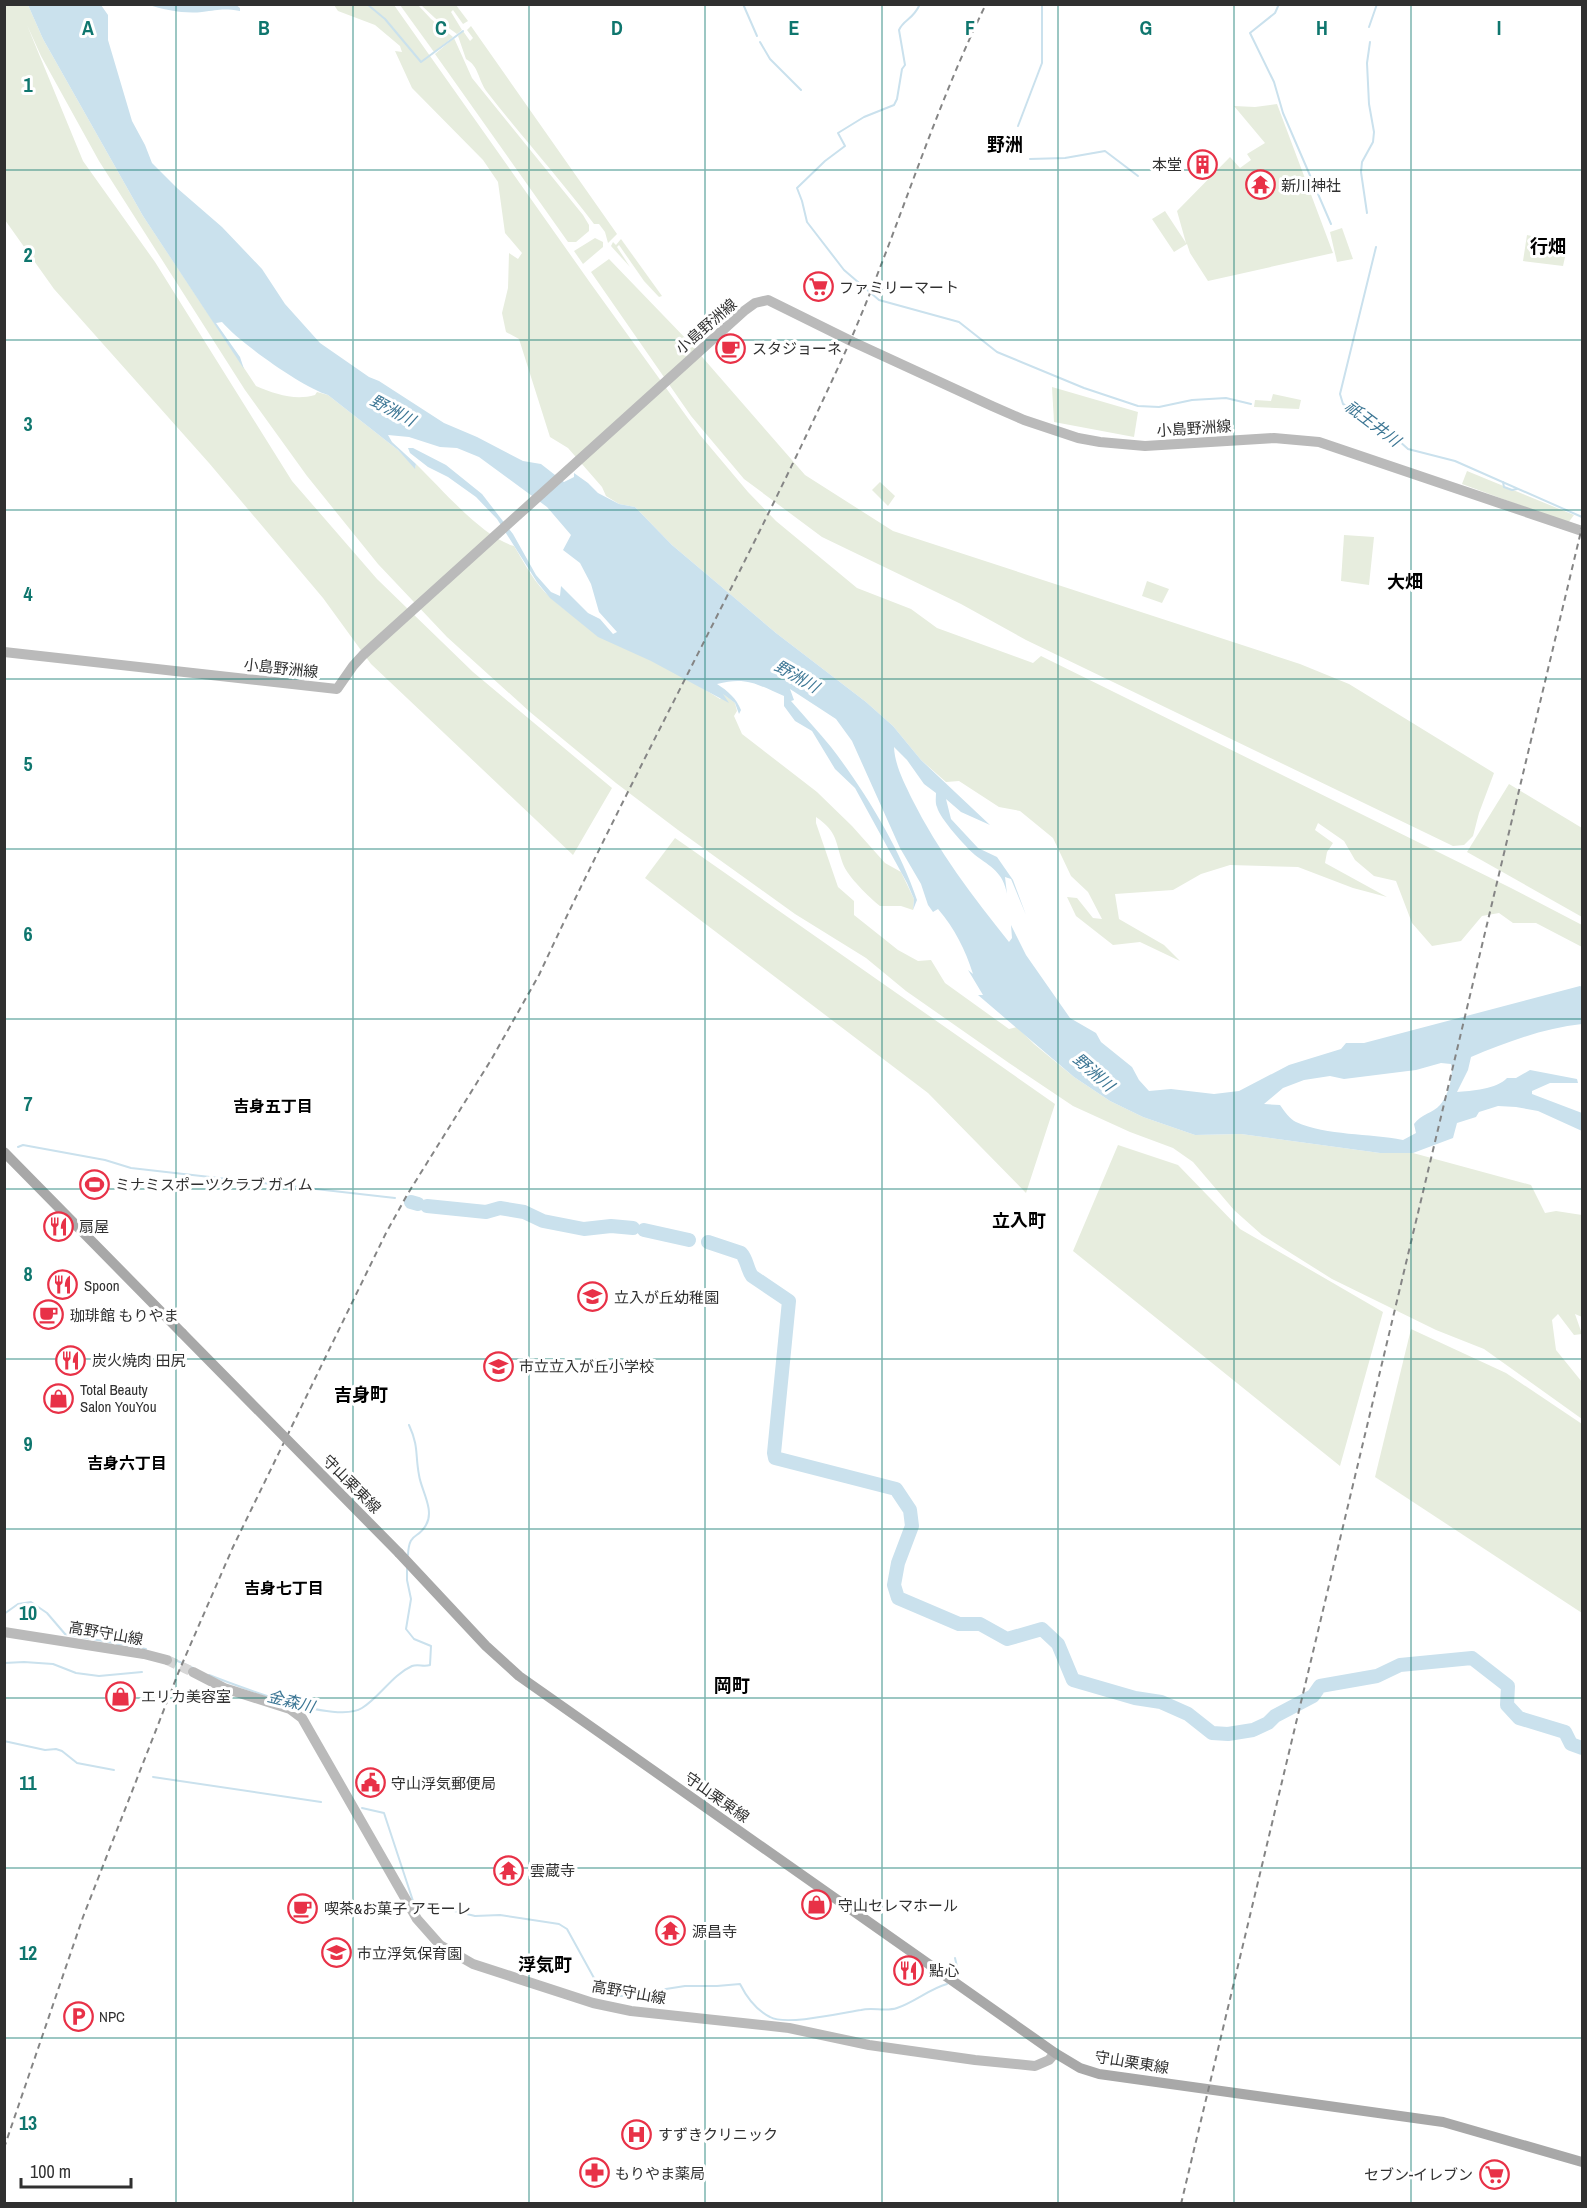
<svg xmlns="http://www.w3.org/2000/svg" width="1587" height="2208" font-family="'Archivo Narrow','Noto Sans JP',sans-serif">
  <style>
    .green { fill: #e7edde }
    .water { fill: #cae1ed; fill-rule: evenodd }
    .lines { fill: none; stroke-linecap: round; stroke-linejoin: round }
    .stream { stroke: #cae1ed; stroke-width: 2 }
    .river { stroke: #cae1ed; stroke-width: 14 }
    .secondary-tunnel { stroke: #d6d6d6; stroke-width: 10; stroke-dasharray: 10 5; stroke-linecap: butt }
    .secondary { stroke: #bababa; stroke-width: 10 }
    .primary { stroke: #a8a8a8; stroke-width: 10 }
    .rail { stroke: #858585; stroke-width: 2; stroke-dasharray: 6 4.5; stroke-linecap: butt }
    .primary-bridge { stroke: #a8a8a8; stroke-width: 10 }
    .grid { fill: none; stroke: #0f766e; stroke-width: 1.5; stroke-opacity: 0.55 }
    .labels { text-anchor: middle; dominant-baseline: central; stroke-width: 6; stroke-linejoin: round; paint-order: stroke }
    .poi-label { font-size: 15px; fill: #303030; stroke: #fff; text-anchor: start }
    .street-label { font-size: 15px; fill: #303030; stroke: #fff }
    .water-label { font-size: 16px; font-style: italic; fill: #3c7694; stroke: #fff }
    .neighbourhood-label { font-size: 16px; font-weight: bold; fill: #000; stroke: #fff }
    .quarter-label { font-size: 18px; font-weight: bold; fill: #000; stroke: #fff }
    .grid-label { font-size: 20px; text-anchor: middle; font-weight: bold; fill: #0f766e; stroke: #fff; stroke-width: 6; stroke-linejoin: round; paint-order: stroke }
  </style>
  <rect width="100%" height="100%" fill="#fff"/>
  <!-- green -->
  <g class="green">
    <path d="M4,5H28L43,39L143,216L256,386C275,394 295,401 315,395L317,392L328,395L398,450L415,468L416,464C441,488 482,537 514,546C525,564 535,584 551,598C600,642 666,663 720,699L723,696L722,693L735,703L737,711L734,716L742,734L817,792L852,826L885,863L901,872L914,899L913,910L901,906H880C869,897 848,877 843,864C835,841 838,832 816,817V823L838,887L854,901V915L898,950L918,961L931,960L945,983L1009,1029L1017,1027L1034,1044L1074,1077L1110,1101L1143,1117L1195,1135L1241,1134L1380,1153H1413L1531,1185L1545,1213L1556,1211L1582,1215V1317L1575,1314L1582,1334L1574,1335L1558,1314L1552,1320L1556,1350L1582,1382V1419L1484,1349L1436,1330L1332,1279L1262,1235L1234,1210L1193,1162L1173,1148L1130,1132L1073,1106L1009,1063L906,991L866,958L795,914L678,830L616,783L530,712L447,637L378,564L307,476L245,390L99,161L41,56L27,25L83,161L155,262L292,481L377,579L473,672L612,788L573,855L371,664L323,598L209,463L54,289L5,220Z"/>
    <path d="M334,5H394L591,284L700,435L748,492L776,521L857,588L911,609L937,628L1033,663L1041,656L1511,888L1582,925V947L1536,923H1513L1499,913L1482,916L1461,941L1432,946L1412,923L1396,881L1374,876L1355,860L1344,841L1318,823L1315,830L1333,843L1327,852L1325,863L1387,897L1353,888L1298,867L1230,865L1201,874L1173,890L1115,894L1119,919L1164,945L1180,961L1140,942L1113,945L1076,916L1067,897L1077,898L1093,918L1102,919L1088,892L1071,876L1053,838L1020,811L999,807L959,781L946,782L921,760L893,726L866,702L776,633L672,545L635,507L619,504L606,496L602,487L568,448L550,437L519,339L506,332L502,313L508,288L509,253L518,259L522,253L505,233L498,182L483,160L412,88L395,51L402,52L400,46L375,25L338,11Z"/>
    <path d="M400,5H418L431,19L453,37L434,52Z"/>
    <path d="M421,5H456L468,21L463,24L453,10L451,12L462,30L457,34L435,18Z"/>
    <path d="M471,26L617,234L608,243L605,232L599,224H594C560,179 522,137 487,92C478,80 479,66 466,59L458,36L463,31L470,41L473,38L467,30Z"/>
    <path d="M454,38L472,78L583,215L589,225V231L576,242H568L435,54Z"/>
    <path d="M1277,104L1333,253L1208,281L1190,253L1187,244L1174,252L1152,219L1165,211L1186,243L1177,211L1230,157L1240,168L1251,160L1247,154L1265,143L1234,106L1255,107Z"/>
    <path d="M1342,228L1353,259L1337,262L1330,232Z"/>
    <path d="M1527,235L1568,244L1563,266L1523,261Z"/>
    <path d="M595,238L603,242V247L583,264L574,251Z"/>
    <path d="M621,239L662,296L659,297L644,281L619,245L617,247L630,267L611,246L613,242L616,245Z"/>
    <path d="M609,259L690,343L805,475L893,531L1300,664L1349,684L1494,773L1479,813L1473,836L1464,845L1453,846L1026,640L961,604L822,537L744,479L691,416L591,272Z"/>
    <path d="M1052,387L1138,412L1134,437L1054,422Z"/>
    <path d="M1273,394L1301,400L1299,409L1254,407L1255,400L1271,401Z"/>
    <path d="M1467,471L1574,515L1568,523L1462,484Z"/>
    <path d="M880,482L895,496L888,506L872,490Z"/>
    <path d="M1344,535L1374,537L1369,585L1341,581Z"/>
    <path d="M1147,581L1169,589L1162,603L1142,596Z"/>
    <path d="M1509,784L1582,828V917L1467,852Z"/>
    <path d="M675,838L1055,1104L1026,1193L928,1093L645,878Z"/>
    <path d="M1118,1145L1178,1165L1240,1229L1383,1312L1340,1466L1073,1251Z"/>
    <path d="M1411,1329L1506,1373L1582,1424V1613L1375,1477Z"/>
  </g>
  <!-- water -->
  <g class="water">
    <path d="M235,4L240,8V11C223,8 218,10 202,12C185,14 165,10 149,5Z"/>
    <path d="M28,5H101L108,15V40L132,121L145,145L152,163L177,188L222,227L262,269L285,304L320,343L369,377L379,381L444,423L477,437L523,461L541,464L564,482L574,477V473L588,483L598,493L619,504L635,507L672,545L776,633L866,702L893,726L921,760L990,825L961,812L946,799L951,819L978,848L997,857L1013,880L1026,915L1011,879L1005,877L1007,894C1003,872 991,867 975,855C966,847 940,819 937,807C935,803 936,797 936,793L924,784L907,760L894,747C895,766 904,782 912,799C938,851 973,897 1009,942L1012,938L1011,925L1026,955L1070,1018L1096,1033L1101,1042L1132,1067L1139,1080L1149,1091L1171,1089L1214,1094L1239,1091L1289,1065L1341,1049L1346,1043H1364L1580,986L1582,987V1024C1544,1028 1507,1042 1471,1057L1468,1070L1457,1092C1471,1091 1497,1089 1507,1078H1516L1530,1070L1577,1079L1578,1083H1550L1532,1091V1094L1582,1113V1131L1538,1111L1516,1107L1498,1106L1479,1112L1476,1117L1457,1123L1453,1138L1413,1153H1380L1241,1134L1195,1135L1143,1117L1110,1101L1074,1077L978,995H983L968,970L973,974C965,949 955,929 938,909L933,912L928,905L921,884L900,848L852,741L836,719L790,689L794,700L791,701C804,716 818,731 831,747C864,790 900,848 917,900L913,910L914,899L907,883L855,788L835,769L812,731L795,721L784,706V696C758,685 747,676 717,684C728,691 736,698 741,710L739,714L735,703L723,694L729,703L651,661L598,637L550,598L537,582L497,519L476,497L448,477L428,467L410,453L408,448H413L446,465L482,494L513,534L536,575L551,592L560,596L561,586L588,613L600,619L613,634L617,632L599,612L591,584L580,563L563,550L571,535L547,507L479,457L457,448L440,447L409,437L388,435L392,442L416,464L415,469L398,450L328,395C302,387 240,343 222,322L216,323L240,357L244,369L143,216L43,39ZM1441,1063L1451,1064C1454,1075 1448,1096 1440,1105C1433,1113 1421,1114 1414,1124L1416,1133L1403,1140C1369,1133 1327,1136 1296,1122C1290,1119 1284,1111 1280,1105L1264,1104L1283,1088L1304,1080L1330,1076L1344,1079L1416,1070Z"/>
  </g>
  <g class="lines">
    <!-- stream -->
    <g class="stream">
      <path d="M367,4L385,19L421,62L463,31"/>
      <path d="M743,4L757,36"/>
      <path d="M920,4C913,20 904,19 899,30L905,65L902,69L897,99L894,105L864,117L838,133L845,146L825,161L797,188L802,201L807,222L844,270L879,300L959,322L997,352L1084,388L1138,406L1159,407L1192,400L1226,398L1251,404"/>
      <path d="M1279,4L1275,13L1250,33L1274,82L1283,113L1331,224"/>
      <path d="M1369,27L1377,4"/>
      <path d="M760,42L770,59L801,90"/>
      <path d="M1018,126L1042,63V4"/>
      <path d="M1030,159L1065,158L1105,151L1138,176"/>
      <path d="M1367,213L1361,172L1362,162L1373,142L1374,132L1369,104L1367,63L1370,42"/>
      <path d="M1376,247L1340,394L1343,404L1379,423L1408,449L1455,461L1582,517"/>
      <path d="M1503,482L1504,487L1512,490L1517,489"/>
      <path d="M18,1147L23,1145L105,1160L131,1168L395,1198"/>
      <path d="M408,1555C409,1531 418,1540 426,1525C435,1510 421,1490 419,1475C415,1454 419,1447 409,1425"/>
      <path d="M4,1614L18,1604L31,1602L47,1613L65,1634L146,1649"/>
      <path d="M171,1658L193,1668"/>
      <path d="M4,1663L24,1662L53,1664L76,1673L99,1676L142,1672"/>
      <path d="M209,1675C238,1686 336,1725 362,1708C380,1697 392,1675 412,1666C418,1664 424,1667 430,1665L431,1646L414,1639L406,1629L411,1599L407,1580V1567"/>
      <path d="M4,1741L45,1750L56,1749L62,1751L77,1763L114,1770"/>
      <path d="M153,1777L321,1802"/>
      <path d="M362,1808L384,1813L413,1901L475,1916L500,1915L559,1924L567,1929L594,1978L608,1993L621,1996L685,1986H717L740,1984C747,1998 756,2010 770,2017C786,2026 842,2013 861,2010C872,2007 886,2012 897,2008C915,2002 929,1989 947,1984"/>
      <path d="M955,1958L959,1975"/>
    </g>
    <!-- river -->
    <g class="river">
      <path d="M411,1202L418,1204"/>
      <path d="M427,1206L486,1212L500,1208L524,1212L543,1221L584,1229L611,1226L633,1228"/>
      <path d="M644,1230L689,1240"/>
      <path d="M708,1242L741,1253C747,1259 747,1269 752,1276L789,1301L774,1453L775,1458L896,1489L910,1510L912,1526L898,1563L894,1585L898,1598L959,1624H980L1007,1639L1042,1629L1058,1644L1073,1680L1135,1698L1161,1702L1188,1714L1212,1733L1228,1734L1253,1730L1268,1723L1275,1716L1313,1696L1320,1686L1377,1676L1400,1665L1472,1658L1508,1686L1507,1705L1519,1718L1565,1732L1571,1744L1582,1748"/>
    </g>
    <!-- secondary-tunnel -->
    <path class="secondary-tunnel" d="M167,1660L193,1672"/>
    <!-- secondary -->
    <g class="secondary">
      <path d="M4,652L337,689L353,666L363,655L744,311L755,303L768,300L853,342L992,406L1024,420L1078,438L1100,442L1145,446L1274,438L1319,442L1582,531"/>
      <path d="M4,1632L144,1654L167,1660"/>
      <path d="M193,1672L224,1688L290,1709L302,1718L417,1919L440,1945L473,1964L593,2003L631,2011L789,2028L869,2045L975,2060L1035,2066L1049,2060L1055,2053"/>
    </g>
    <!-- primary -->
    <g class="primary">
      <path d="M4,1152L182,1333"/>
      <path d="M399,1553L486,1646L519,1676L1055,2053L1080,2068L1099,2074L1443,2122L1582,2162"/>
    </g>
    <!-- rail -->
    <g class="rail">
      <path d="M4,2148L83,1917L179,1671L233,1547L386,1233L407,1195L491,1060L539,975C637,764 751,560 847,348C897,235 931,116 986,4"/>
      <path d="M1181,2204L1582,527"/>
    </g>
    <!-- primary-bridge -->
    <path class="primary-bridge" d="M182,1333L399,1553"/>
  </g>
  <!-- grid -->
  <path class="grid" d="M176,4V2204M353,4V2204M529,4V2204M705,4V2204M882,4V2204M1058,4V2204M1234,4V2204M1411,4V2204M4,170H1582M4,340H1582M4,510H1582M4,679H1582M4,849H1582M4,1019H1582M4,1189H1582M4,1359H1582M4,1529H1582M4,1698H1582M4,1868H1582M4,2038H1582"/>
  <!-- icons -->
  <defs>
    <symbol id="building-ring" viewBox="-11 -11 22 22"><circle r="9.5" fill="#fff" stroke="#e83147" stroke-width="1.5"/><path d="M-4-6H4V6H1V3H-1V6H-4ZM-2.5-4.3h1.7v1.8h-1.7ZM.8-4.3h1.7v1.8H.8ZM-2.5-1h1.7V.8h-1.7ZM.8-1h1.7V.8H.8Z" fill="#e83147"/></symbol>
    <symbol id="temple-ring" viewBox="-11 -11 22 22"><circle r="9.5" fill="#fff" stroke="#e83147" stroke-width="1.5"/><path d="M0-6L5-2H3V0L6.5 2.5H4V6H1.5V3h-3V6H-4V2.5H-6.5L-3 0V-2H-5Z" fill="#e83147"/></symbol>
    <symbol id="supermarket-ring" viewBox="-11 -11 22 22"><circle r="9.5" fill="#fff" stroke="#e83147" stroke-width="1.5"/><path d="M-6-5.5h2.5l.6 2H6L4.5 2H-2.5L-4.4-4H-6ZM-1.5 3.2a1.3 1.3 0 1 0 .1 0ZM3 3.2a1.3 1.3 0 1 0 .1 0Z" fill="#e83147"/></symbol>
    <symbol id="cafe-ring" viewBox="-11 -11 22 22"><circle r="9.5" fill="#fff" stroke="#e83147" stroke-width="1.5"/><path d="M-5.5-4.5H6V0H3Q3 3.5 0 3.5H-2.5Q-5.5 3.5-5.5 0ZM3-3.2v2h1.7v-2ZM-6 4.5H4V6H-6Z" fill="#e83147"/></symbol>
    <symbol id="stadium-ring" viewBox="-11 -11 22 22"><circle r="9.5" fill="#fff" stroke="#e83147" stroke-width="1.5"/><path d="M0-5a6.5 5 0 1 0 0 10a6.5 5 0 1 0 0-10ZM-3.5-1.8h7v3.6h-7Z" fill="#e83147"/></symbol>
    <symbol id="restaurant-ring" viewBox="-11 -11 22 22"><circle r="9.5" fill="#fff" stroke="#e83147" stroke-width="1.5"/><path d="M-5-6h1v4h1v-4h1v4h1v-4h1v5L-1.5 .5V6h-2V.5L-5-1ZM5-6V6H3V1.5H1.5Q1.5-4 5-6Z" fill="#e83147"/></symbol>
    <symbol id="school-ring" viewBox="-11 -11 22 22"><circle r="9.5" fill="#fff" stroke="#e83147" stroke-width="1.5"/><path d="M0-5L7-2L0 1L-7-2ZM-4 1L0 2.5L4 1V4Q0 6-4 4Z" fill="#e83147"/></symbol>
    <symbol id="shop-ring" viewBox="-11 -11 22 22"><circle r="9.5" fill="#fff" stroke="#e83147" stroke-width="1.5"/><path d="M-5-2.5h2.3a2.7 3.5 0 0 1 5.4 0H5L5.5 6h-11ZM-1.5-2.5h3a1.5 2.3 0 0 0-3 0Z" fill="#e83147"/></symbol>
    <symbol id="civic-ring" viewBox="-11 -11 22 22"><circle r="9.5" fill="#fff" stroke="#e83147" stroke-width="1.5"/><path d="M-.6-6.5H3V-4.5H.6V-3L4-1V1h2V6H-6V1h2V-1L-.6-3ZM-1.2 2.5V6h2.4V2.5Z" fill="#e83147"/></symbol>
    <symbol id="parking-ring" viewBox="-11 -11 22 22"><circle r="9.5" fill="#fff" stroke="#e83147" stroke-width="1.5"/><path d="M-3.5-5.5H1a3.5 3.5 0 0 1 0 7H-1V5.5H-3.5ZM-1-3.4V-.6H.8a1.4 1.4 0 0 0 0-2.8Z" fill="#e83147"/></symbol>
    <symbol id="hospital-ring" viewBox="-11 -11 22 22"><circle r="9.5" fill="#fff" stroke="#e83147" stroke-width="1.5"/><path d="M-5-5h3v3.5h4V-5h3V5h-3V1.5h-4V5h-3Z" fill="#e83147"/></symbol>
    <symbol id="pharmacy-ring" viewBox="-11 -11 22 22"><circle r="9.5" fill="#fff" stroke="#e83147" stroke-width="1.5"/><path d="M-2-6h4v4h4v4h-4v4h-4v-4h-4v-4h4Z" fill="#e83147"/></symbol>
  </defs>
  <g fill-rule="evenodd">
    <use href="#building-ring" x="1186" y="148" width="33" height="33"/>
    <use href="#temple-ring" x="1244" y="168" width="33" height="33"/>
    <use href="#supermarket-ring" x="802" y="270" width="33" height="33"/>
    <use href="#cafe-ring" x="714" y="332" width="33" height="33"/>
    <use href="#stadium-ring" x="78" y="1168" width="33" height="33"/>
    <use href="#restaurant-ring" x="42" y="1210" width="33" height="33"/>
    <use href="#restaurant-ring" x="46" y="1268" width="33" height="33"/>
    <use href="#school-ring" x="576" y="1280" width="33" height="33"/>
    <use href="#cafe-ring" x="32" y="1298" width="33" height="33"/>
    <use href="#restaurant-ring" x="54" y="1344" width="33" height="33"/>
    <use href="#school-ring" x="482" y="1350" width="33" height="33"/>
    <use href="#shop-ring" x="42" y="1382" width="33" height="33"/>
    <use href="#shop-ring" x="104" y="1680" width="33" height="33"/>
    <use href="#civic-ring" x="354" y="1766" width="33" height="33"/>
    <use href="#temple-ring" x="492" y="1854" width="33" height="33"/>
    <use href="#shop-ring" x="800" y="1888" width="33" height="33"/>
    <use href="#cafe-ring" x="286" y="1892" width="33" height="33"/>
    <use href="#temple-ring" x="654" y="1914" width="33" height="33"/>
    <use href="#school-ring" x="320" y="1936" width="33" height="33"/>
    <use href="#restaurant-ring" x="892" y="1954" width="33" height="33"/>
    <use href="#parking-ring" x="62" y="2000" width="33" height="33"/>
    <use href="#hospital-ring" x="620" y="2118" width="33" height="33"/>
    <use href="#pharmacy-ring" x="578" y="2156" width="33" height="33"/>
    <use href="#supermarket-ring" x="1478" y="2158" width="33" height="33"/>
  </g>
  <g class="labels">
    <!-- poi labels -->
    <g class="poi-label">
      <text x="1182" y="164" text-anchor="end">本堂</text>
      <text x="1281" y="185">新川神社</text>
      <text x="839" y="287">ファミリーマート</text>
      <text x="752" y="348">スタジョーネ</text>
      <text x="115" y="1184">ミナミスポーツクラブ ガイム</text>
      <text x="79" y="1226">扇屋</text>
      <text x="84" y="1285">Spoon</text>
      <text x="614" y="1297">立入が丘幼稚園</text>
      <text x="70" y="1315">珈琲館 もりやま</text>
      <text x="92" y="1360">炭火焼肉 田尻</text>
      <text x="519" y="1366">市立立入が丘小学校</text>
      <text x="80" y="1389">Total Beauty<tspan x="80" dy="17">Salon YouYou</tspan></text>
      <text x="141" y="1696">エリカ美容室</text>
      <text x="391" y="1783">守山浮気郵便局</text>
      <text x="530" y="1870">雲蔵寺</text>
      <text x="838" y="1905">守山セレマホール</text>
      <text x="324" y="1908">喫茶&amp;お菓子 アモーレ</text>
      <text x="692" y="1931">源昌寺</text>
      <text x="357" y="1953">市立浮気保育園</text>
      <text x="929" y="1970">點心</text>
      <text x="99" y="2016">NPC</text>
      <text x="658" y="2134">すずきクリニック</text>
      <text x="615" y="2173">もりやま薬局</text>
      <text x="1473" y="2174" text-anchor="end">セブン-イレブン</text>
    </g>
    <!-- street labels -->
    <g class="street-label">
      <text transform="translate(706 326) rotate(-41)">小島野洲線</text>
      <text transform="translate(1194 428) rotate(-4)">小島野洲線</text>
      <text transform="translate(281 668) rotate(6)">小島野洲線</text>
      <text transform="translate(352 1484) rotate(45)">守山栗東線</text>
      <text transform="translate(106 1633) rotate(10)">高野守山線</text>
      <text transform="translate(717 1797) rotate(35)">守山栗東線</text>
      <text transform="translate(629 1992) rotate(10)">高野守山線</text>
      <text transform="translate(1132 2062) rotate(9)">守山栗東線</text>
    </g>
    <!-- water labels -->
    <g class="water-label">
      <text transform="translate(393 410) rotate(28)">野洲川</text>
      <text transform="translate(1373 423) rotate(37)">祇王井川</text>
      <text transform="translate(797 676) rotate(30)">野洲川</text>
      <text transform="translate(1094 1072) rotate(41)">野洲川</text>
      <text transform="translate(291 1701) rotate(14)">金森川</text>
    </g>
    <!-- neighbourhood labels -->
    <g class="neighbourhood-label">
      <text x="273" y="1106">吉身五丁目</text>
      <text x="127" y="1463">吉身六丁目</text>
      <text x="284" y="1588">吉身七丁目</text>
    </g>
    <!-- quarter labels -->
    <g class="quarter-label">
      <text x="1005" y="144">野洲</text>
      <text x="1548" y="246">行畑</text>
      <text x="1405" y="581">大畑</text>
      <text x="1019" y="1220">立入町</text>
      <text x="361" y="1394">吉身町</text>
      <text x="732" y="1685">岡町</text>
      <text x="545" y="1964">浮気町</text>
    </g>
  </g>
  <g class="grid-label">
    <text x="88" y="35">A</text>
    <text x="264" y="35">B</text>
    <text x="441" y="35">C</text>
    <text x="617" y="35">D</text>
    <text x="794" y="35">E</text>
    <text x="970" y="35">F</text>
    <text x="1146" y="35">G</text>
    <text x="1322" y="35">H</text>
    <text x="1499" y="35">I</text>
    <text x="28" y="92">1</text>
    <text x="28" y="262">2</text>
    <text x="28" y="431">3</text>
    <text x="28" y="601">4</text>
    <text x="28" y="771">5</text>
    <text x="28" y="941">6</text>
    <text x="28" y="1111">7</text>
    <text x="28" y="1281">8</text>
    <text x="28" y="1451">9</text>
    <text x="28" y="1620">10</text>
    <text x="28" y="1790">11</text>
    <text x="28" y="1960">12</text>
    <text x="28" y="2130">13</text>
  </g>
  <!-- border -->
  <rect width="1587" height="2208" fill="none" stroke="#303030" stroke-width="12"/>
  <!-- scale -->
  <path d="M21 2178v9h110v-9" fill="none" stroke="#303030" stroke-width="3"/>
  <text x="30" y="2178" font-size="18" fill="#303030" stroke="#ffffff" stroke-width="4.5" paint-order="stroke">100 m</text>
</svg>
